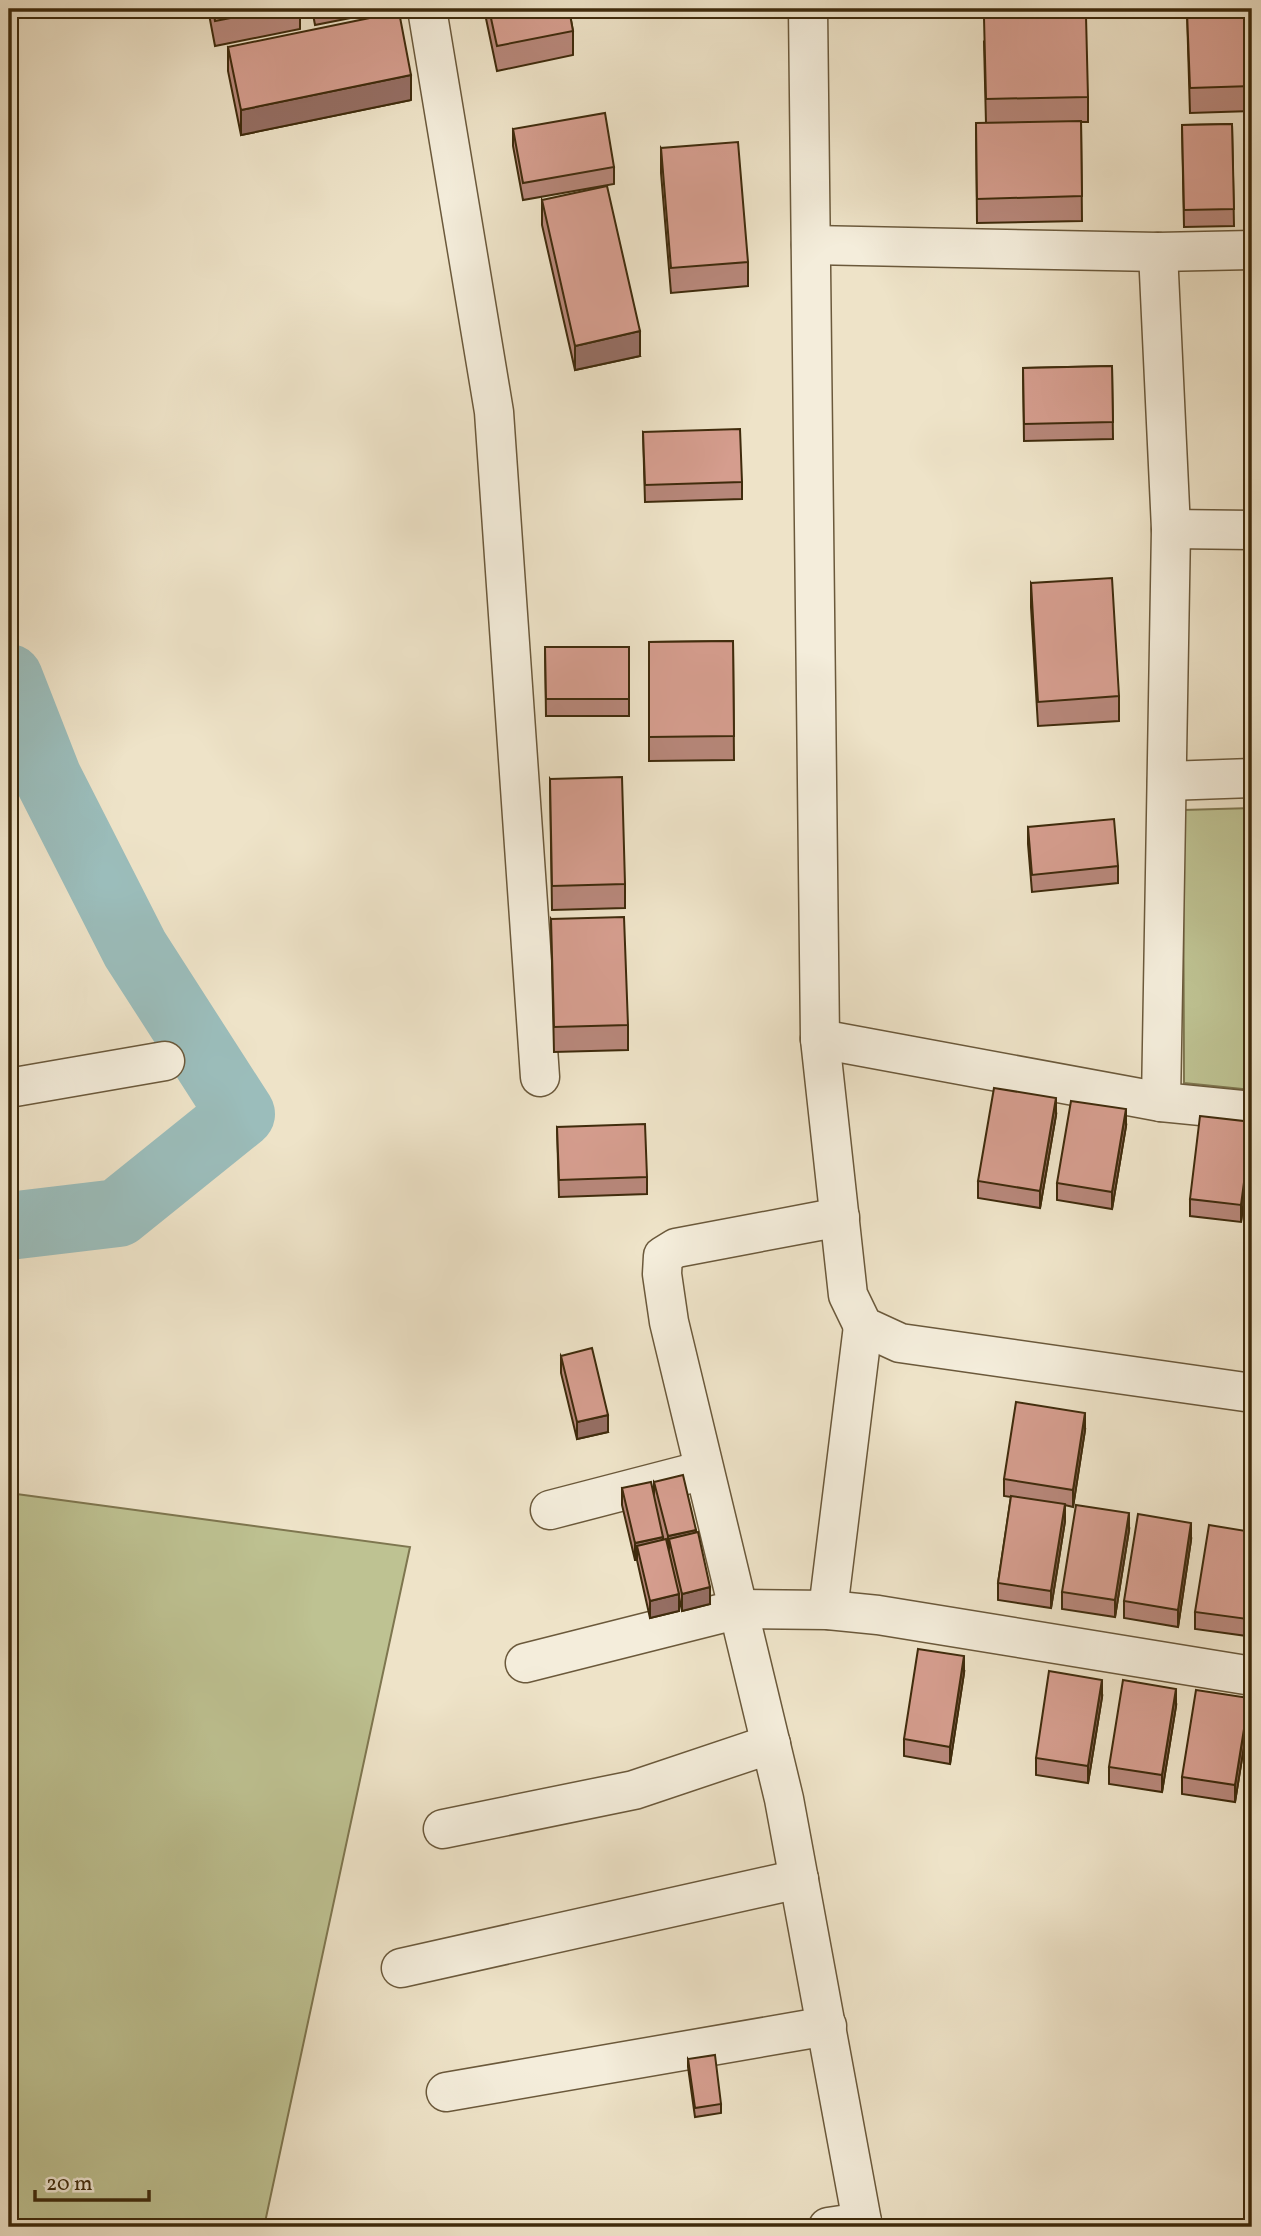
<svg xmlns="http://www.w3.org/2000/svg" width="1261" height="2236" font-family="Vollkorn,serif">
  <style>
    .green { fill: #bec292; stroke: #7e764f; stroke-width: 2 }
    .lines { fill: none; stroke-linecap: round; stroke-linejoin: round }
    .river { stroke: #9bbdbb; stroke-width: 68 }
    .minor-casing { stroke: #6b593b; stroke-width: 41 }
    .minor { stroke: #f4eddb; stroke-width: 38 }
    .wall { fill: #b7877a; stroke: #3f2b0c; stroke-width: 2 }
    .shaded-wall { fill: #956e63; stroke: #3f2b0c; stroke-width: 2 }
    .building { fill: #d59d8e; stroke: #3f2b0c; stroke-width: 2 }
  </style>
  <rect width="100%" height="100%" fill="#eee3c8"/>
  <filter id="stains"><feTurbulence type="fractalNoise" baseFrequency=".00286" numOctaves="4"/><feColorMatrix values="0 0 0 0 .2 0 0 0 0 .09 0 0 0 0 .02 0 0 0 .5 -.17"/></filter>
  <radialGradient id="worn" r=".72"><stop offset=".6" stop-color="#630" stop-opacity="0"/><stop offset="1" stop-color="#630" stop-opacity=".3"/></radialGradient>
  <!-- green -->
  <g class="green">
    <path d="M1252,808V1090L1184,1083L1183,810Z"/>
    <path d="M9,1493L410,1547L264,2227H9Z"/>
  </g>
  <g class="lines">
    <!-- river -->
    <path class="river" d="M9,678L48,778L135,949L241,1114L118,1213L9,1226"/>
    <defs>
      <g id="minor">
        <path d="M427,9L494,412L540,1077"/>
        <path d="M808,9L820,1039L848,1295L863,1326L900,1343L1252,1393"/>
        <path d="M811,245L1158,252L1252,250"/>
        <path d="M1158,252L1171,529L1161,1102"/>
        <path d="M1171,529L1252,530"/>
        <path d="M1167,781L1252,778"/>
        <path d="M820,1039L1161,1102L1252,1111"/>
        <path d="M9,1088L165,1061"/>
        <path d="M840,1217L676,1248L663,1256L662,1274L669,1322L784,1799L863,2227"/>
        <path d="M550,1510L704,1470"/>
        <path d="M828,1610L863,1326"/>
        <path d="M525,1663L739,1609L828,1610L878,1615L1252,1676"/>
        <path d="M443,1829L634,1790L771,1744"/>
        <path d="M401,1968L799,1879"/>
        <path d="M446,2092L827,2026"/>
        <path d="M828,2227L862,2222"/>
      </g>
    </defs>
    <!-- minor casing -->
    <use href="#minor" class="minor-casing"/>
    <!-- minor -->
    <use href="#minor" class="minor"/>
  </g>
  <!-- wall -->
  <g class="wall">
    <path d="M208,9H300V29L215,46Z"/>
    <path d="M312,9H396L315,25Z"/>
    <path d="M484,9H569L573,31V55L497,71Z"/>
    <path d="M1252,9V111L1190,113L1187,12Z"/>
    <path d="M984,42L1088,97V122H1081L1082,221L977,223L976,123H986Z"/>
    <path d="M228,47L411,100L241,135L228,71Z"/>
    <path d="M1232,124L1234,226L1184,227L1182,125Z"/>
    <path d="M513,129L614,167V184L523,200L513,146Z"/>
    <path d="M661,148L748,262V286L671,293L661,173Z"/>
    <path d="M542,200L640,356L575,370L542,225Z"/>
    <path d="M1112,366L1113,439L1024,441L1023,368Z"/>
    <path d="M643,432L742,482V499L645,502Z"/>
    <path d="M1031,583L1119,696V721L1038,726L1031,607Z"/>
    <path d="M733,641L734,760L649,761V642Z"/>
    <path d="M545,647H629V716H546Z"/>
    <path d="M550,779L625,884V908L552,910Z"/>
    <path d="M1028,827L1118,866V883L1032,892L1028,844Z"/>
    <path d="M551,919L628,1025V1050L554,1052Z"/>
    <path d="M1056,1115L1040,1208L978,1198V1181Z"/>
    <path d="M1126,1126L1112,1209L1057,1200V1183Z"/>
    <path d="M557,1127L647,1177V1194L559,1197Z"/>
    <path d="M1252,1139L1241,1222L1190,1216V1199Z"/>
    <path d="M561,1356L608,1432L577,1439L561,1373Z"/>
    <path d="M1085,1430L1073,1507L1065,1505V1521L1051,1608L998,1600V1583L1011,1497L1004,1496V1479Z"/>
    <path d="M654,1482L696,1533L710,1604L682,1611L679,1597V1611L650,1618L637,1560H635L622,1505V1488L654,1498Z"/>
    <path d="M1129,1530L1115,1617L1062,1609V1592Z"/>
    <path d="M1252,1532L1247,1636L1195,1629V1612Z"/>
    <path d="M1191,1540L1178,1627L1124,1618V1601Z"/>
    <path d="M964,1673L950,1764L904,1756V1739Z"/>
    <path d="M1102,1697L1088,1783L1036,1775V1758Z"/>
    <path d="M1176,1706L1162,1792L1109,1784V1767Z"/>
    <path d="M1249,1715L1235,1802L1182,1794V1777Z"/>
    <path d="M688,2059L721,2104V2113L695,2117L688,2067Z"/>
  </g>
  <!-- shaded-wall -->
  <g class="shaded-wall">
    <path d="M411,75V100L241,135V110Z"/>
    <path d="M640,331V356L575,370V346Z"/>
    <path d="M1056,1098V1115L1040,1208V1191Z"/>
    <path d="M1126,1109V1126L1112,1209V1192Z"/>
    <path d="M1252,1122V1139L1241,1222V1205Z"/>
    <path d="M1085,1413V1430L1073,1507V1490Z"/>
    <path d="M608,1415V1432L577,1439V1422Z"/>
    <path d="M1065,1504V1521L1051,1608V1591Z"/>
    <path d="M1129,1513V1530L1115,1617V1600Z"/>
    <path d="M1191,1523V1540L1178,1627V1610Z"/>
    <path d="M696,1530V1547L669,1539V1553H668V1536Z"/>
    <path d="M663,1537V1554L637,1546V1560H635V1543Z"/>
    <path d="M710,1587V1604L682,1611V1594Z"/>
    <path d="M1252,1589V1606L1247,1636V1619Z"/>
    <path d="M679,1594V1611L650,1618V1601Z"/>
    <path d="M964,1656V1673L950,1764V1747Z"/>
    <path d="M1102,1680V1697L1088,1783V1766Z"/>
    <path d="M1176,1689V1706L1162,1792V1775Z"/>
    <path d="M1249,1698V1715L1235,1802V1785Z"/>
  </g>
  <!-- building -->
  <g class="building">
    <path d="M213,9H276L215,21Z"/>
    <path d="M489,9H569L573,31L497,46Z"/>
    <path d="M1252,9V86L1190,88L1187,12Z"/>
    <path d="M399,12L411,75L241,110L228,47Z"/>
    <path d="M1086,16L1088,97L986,99L984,18Z"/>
    <path d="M605,113L614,167L523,183L513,129Z"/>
    <path d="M1081,121L1082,196L977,199L976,123Z"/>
    <path d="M1232,124L1234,209L1184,210L1182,125Z"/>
    <path d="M738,142L748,262L671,268L661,148Z"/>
    <path d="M607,186L640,331L575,346L542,200Z"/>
    <path d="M1112,366L1113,422L1024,424L1023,368Z"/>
    <path d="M740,429L742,482L645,485L643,432Z"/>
    <path d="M1112,578L1119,696L1038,702L1031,583Z"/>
    <path d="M733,641L734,736L649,737V642Z"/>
    <path d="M545,647H629V699H546Z"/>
    <path d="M622,777L625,884L552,886L550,779Z"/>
    <path d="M1114,819L1118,866L1032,875L1028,827Z"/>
    <path d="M624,917L628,1025L554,1027L551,919Z"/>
    <path d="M994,1088L1056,1098L1040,1191L978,1181Z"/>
    <path d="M1071,1101L1126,1109L1112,1192L1057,1183Z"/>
    <path d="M1200,1116L1252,1122L1241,1205L1190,1199Z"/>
    <path d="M645,1124L647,1177L559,1180L557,1127Z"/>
    <path d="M592,1348L608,1415L577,1422L561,1356Z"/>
    <path d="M1016,1402L1085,1413L1073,1490L1004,1479Z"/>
    <path d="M683,1475L696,1530L668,1536L654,1482Z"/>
    <path d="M651,1482L663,1537L635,1543L622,1488Z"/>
    <path d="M1011,1496L1065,1504L1051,1591L998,1583Z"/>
    <path d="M1076,1505L1129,1513L1115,1600L1062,1592Z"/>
    <path d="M1138,1514L1191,1523L1178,1610L1124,1601Z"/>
    <path d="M1209,1525L1252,1532V1589L1247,1619L1195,1612Z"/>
    <path d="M698,1532L710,1587L682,1594L669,1539Z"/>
    <path d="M666,1539L679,1594L650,1601L637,1546Z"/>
    <path d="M918,1649L964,1656L950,1747L904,1739Z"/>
    <path d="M1049,1671L1102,1680L1088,1766L1036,1758Z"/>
    <path d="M1123,1680L1176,1689L1162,1775L1109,1767Z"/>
    <path d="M1196,1690L1249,1698L1235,1785L1182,1777Z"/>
    <path d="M715,2055L721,2104L695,2108L688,2059Z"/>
  </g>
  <!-- margin -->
  <rect width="1261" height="2236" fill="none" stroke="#eee3c8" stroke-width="35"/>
  <rect x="10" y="10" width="1240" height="2215" fill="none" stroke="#3f2b0c" stroke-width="3.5"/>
  <rect x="18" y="18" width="1226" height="2201" fill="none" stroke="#3f2b0c" stroke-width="2"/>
  <!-- scale -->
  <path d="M35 2190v10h114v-10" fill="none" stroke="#3f2b0c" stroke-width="3.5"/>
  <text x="46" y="2190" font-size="21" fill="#3f2b0c" stroke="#f4eddb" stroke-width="5" paint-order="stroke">20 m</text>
  <rect width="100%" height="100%" filter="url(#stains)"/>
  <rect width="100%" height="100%" fill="url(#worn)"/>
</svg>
